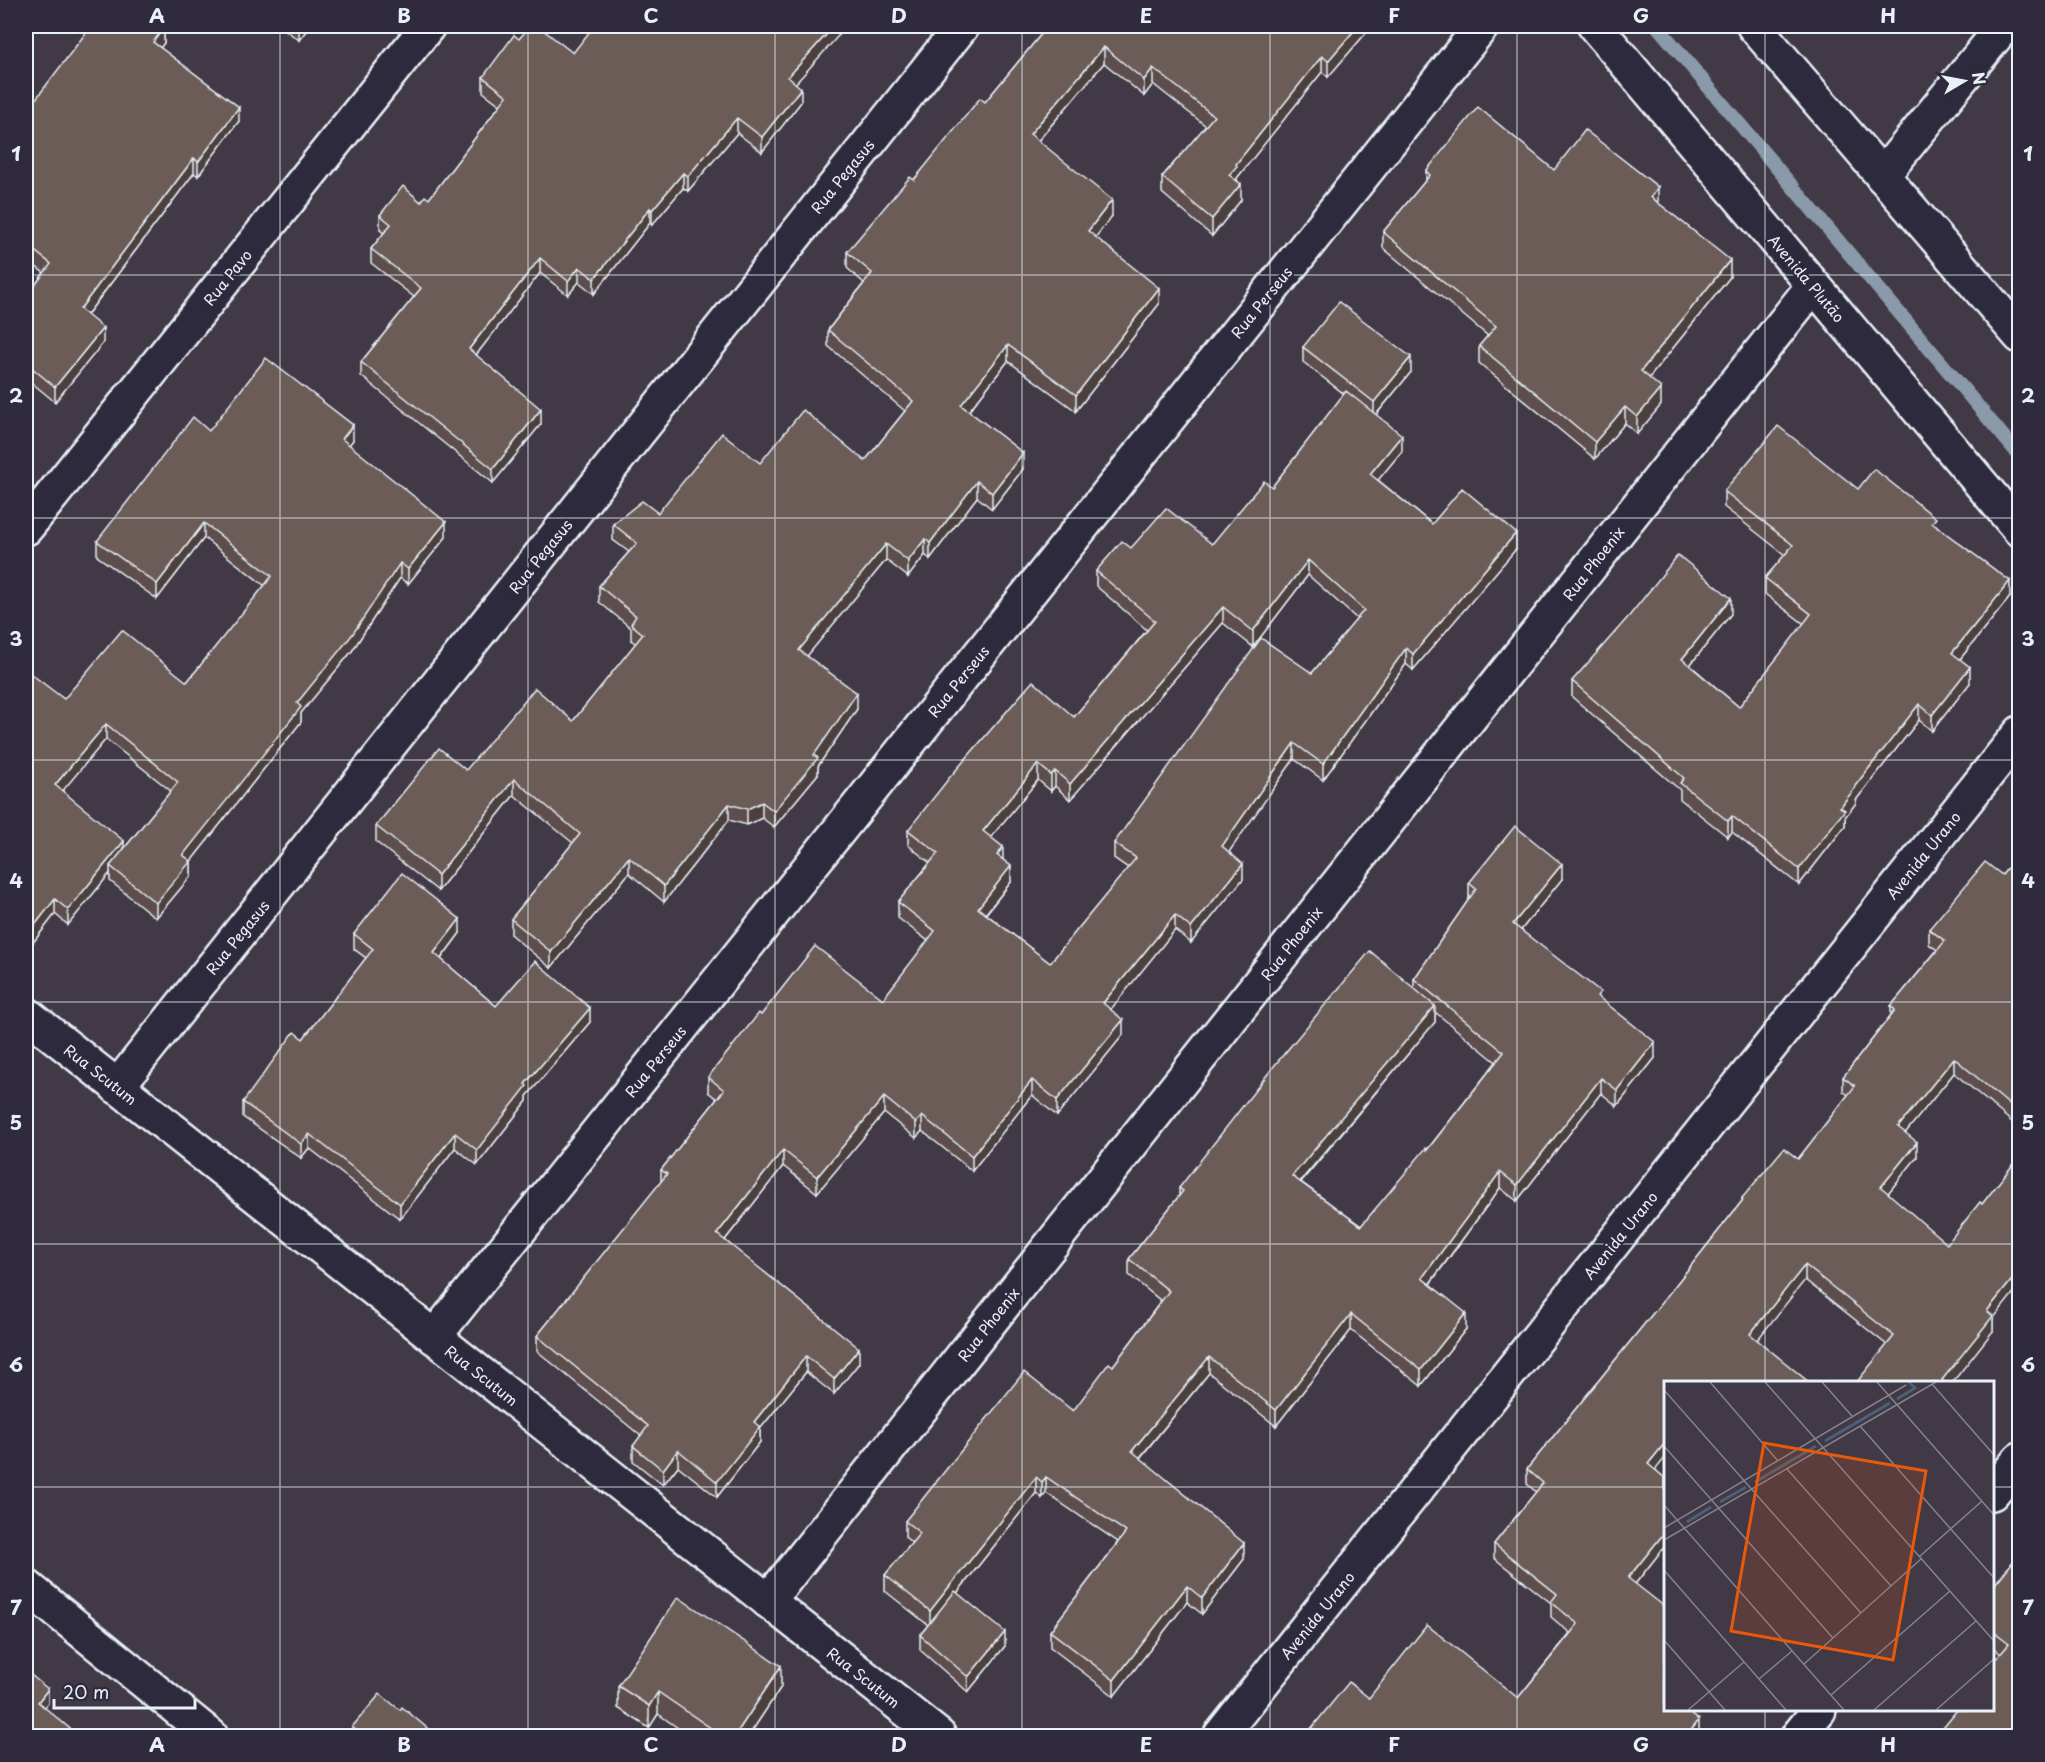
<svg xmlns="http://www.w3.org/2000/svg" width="2045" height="1762" font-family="'Playpen Sans',sans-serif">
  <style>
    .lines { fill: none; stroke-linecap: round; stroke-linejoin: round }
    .stream { stroke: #8a9aab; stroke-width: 14 }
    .minor-casing { stroke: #e8f1f8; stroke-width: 38 }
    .minor { stroke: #2f2a3d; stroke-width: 33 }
    .wall { fill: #5d4e4d; stroke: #e8f1f8; stroke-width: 1.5; fill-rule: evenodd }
    .shaded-wall { fill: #4c403e; stroke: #e8f1f8; stroke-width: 1.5 }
    .building { fill: #6c5b59; stroke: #e8f1f8; stroke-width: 1.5; fill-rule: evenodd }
    .grid { fill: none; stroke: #e8f1f8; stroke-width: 1.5; stroke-opacity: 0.55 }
    .labels { text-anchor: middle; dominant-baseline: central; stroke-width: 4.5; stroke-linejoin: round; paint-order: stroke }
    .street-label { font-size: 15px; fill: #e8f1f8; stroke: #2f2a3d }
    .inset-river { fill: none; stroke: #4c6077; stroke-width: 3 }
    .inset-road { fill: none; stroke: #84838d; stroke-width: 1.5 }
    .view { fill: #e8590c; fill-opacity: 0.15; stroke: #e8590c; stroke-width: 3 }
    .inset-edge { fill: none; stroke: #e8f1f8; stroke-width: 3 }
    .neatline { fill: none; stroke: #e8f1f8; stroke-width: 2 }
    .grid-label { font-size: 20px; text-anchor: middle; font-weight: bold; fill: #e8f1f8 }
  </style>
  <rect width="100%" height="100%" fill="#413945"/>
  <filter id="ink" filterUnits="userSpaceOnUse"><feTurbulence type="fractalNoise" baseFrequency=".0167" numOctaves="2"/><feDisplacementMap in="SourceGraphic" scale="12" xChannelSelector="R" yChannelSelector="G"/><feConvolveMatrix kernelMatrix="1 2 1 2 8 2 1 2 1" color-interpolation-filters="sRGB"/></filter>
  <g filter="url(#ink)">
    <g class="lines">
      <!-- stream -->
      <path class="stream" d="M1657,26L2020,456"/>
      <defs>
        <g id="minor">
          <path d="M1595,26L2020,530"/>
          <path d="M1754,26L2020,336"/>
          <path d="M1882,176L2004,26"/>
          <path d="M26,528L428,26"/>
          <path d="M26,1014L939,1736"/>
          <path d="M117,1087L962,26"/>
          <path d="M434,1337L1482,26"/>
          <path d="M1992,1493L2020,1459"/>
          <path d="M26,1586L211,1736"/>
          <path d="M768,1601L1813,286"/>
          <path d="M1220,1736L2020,733"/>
          <path d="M1798,1736L1819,1710"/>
        </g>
      </defs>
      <!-- minor casing -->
      <use href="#minor" class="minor-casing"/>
      <!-- minor -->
      <use href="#minor" class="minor"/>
    </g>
    <!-- wall -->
    <g class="wall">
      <path d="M280,26H310L299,40Z"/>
      <path d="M1048,26H1372L1328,77L1322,72L1237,178L1241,200L1212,236L1162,193V177L1206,126L1153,84L1144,96L1104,63L1038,141L1112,216L1095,237L1159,304L1076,411L1008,361L969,411L1023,469L992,509L977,497L930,559L925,555L908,577L886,560L807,656L857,709L818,766V774L774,827L762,818L747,825L729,820L664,902L629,873L551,968L511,935V919L573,843L514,795L438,891L376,842V826L466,770L573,721L636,644L631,640V628L599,602V586L629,552L613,540V524L658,513L760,463L865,461L905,411L828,346V330L864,283L847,268V252L985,102Z"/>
      <path d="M1880,26H1897L1891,34Z"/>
      <path d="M603,27L796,84L801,102L762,152L737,133L688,191L683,188L652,225L650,223L594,294L579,282L568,295L540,273L476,355L541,424L493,483L361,376V362L414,297L371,263V249L384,233L380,230V215L429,199L500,105L483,92V77L519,39L573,53Z"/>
      <path d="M164,31V43L160,48L239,121L198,176L194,173L87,315L103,343L55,402L26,378V297L44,273L26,259V112Z"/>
      <path d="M1554,170L1658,203L1730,277L1649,378L1661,405L1637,434L1625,423L1595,459L1479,363V346L1488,336L1383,248V232L1426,180V171Z"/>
      <path d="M1303,347L1411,372L1376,415L1402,451L1378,480L1432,524L1516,549L1413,670L1406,664L1323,780L1294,759L1228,852L1243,879L1191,943L1175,930L1110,1010L1123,1035L1057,1116L1032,1095L972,1171L922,1131L916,1138L884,1113L817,1193L783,1166L725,1240L859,1363L834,1394L806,1372L760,1429V1442L717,1497L678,1466L663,1485L633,1461V1446L641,1436L537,1351V1336L661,1182V1170L717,1099L708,1092V1077L761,1015L883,999L928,941L898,918V902L930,863L908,845V830L1074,717L1147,630L1096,586V571L1131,548L1212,544L1272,487L1344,394L1303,362ZM1308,575L1357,619L1312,673L1114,843V858L1128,868L1050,963L986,914L1011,882L1003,860L991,837L1038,780L1051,791L1055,786L1070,800L1223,623L1253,647Z"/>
      <path d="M209,431L353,440L349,445L446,537L408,584L400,578L352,651L301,713V722L191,861V876L156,918L110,881V873L68,925L55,914L28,949L26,947V681L64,699L187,682L265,586L204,538L157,599L97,556V541ZM106,739L171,791L124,849L62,791Z"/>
      <path d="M1858,489L1936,525L2010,597L1960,659L1970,683L1932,731L1919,720L1856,800V803L1845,817V826L1799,885L1732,832L1728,837L1680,799V790L1572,697V681L1731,614L1690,665L1739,707L1804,624L1765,594V578L1785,555L1724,507V491Z"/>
      <path d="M2019,854V1128L1954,1073L1905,1133L1917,1157L1888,1193L1993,1319V1331L1887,1345L1805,1280L1665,1383L1655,1470L1665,1478V1546L1635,1584L1665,1710L1699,1735L1698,1737H1310V1730L1369,1698H1518L1570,1633L1551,1617V1603L1494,1558V1544L1536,1492L1527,1484V1469L1663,1301L1742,1201V1198L1798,1159L1848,1095L1843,1091V1077L1891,1015V1006L1937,950L1929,944V929L2002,875Z"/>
      <path d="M1562,879L1521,930L1601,1000L1655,1058L1617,1106L1601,1093L1517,1201L1500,1188L1430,1284L1466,1329L1421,1386L1351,1330L1276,1426L1209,1373L1140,1458L1244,1559L1202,1614L1187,1602L1114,1696L1050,1647V1631L1118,1542L1046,1493L1042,1498L1036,1493L957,1593L1005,1646L968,1692L920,1650V1635L928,1625L885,1591V1575L912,1543L905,1537V1521L1073,1411L1113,1366L1161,1301L1129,1275V1259L1179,1196V1188L1414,989V979L1469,899V883ZM1435,1012L1496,1062L1427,1150L1361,1226L1301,1182L1435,1022Z"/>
      <path d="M460,933L441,959L496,1006L590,1022L527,1096V1101L477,1165L455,1148L400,1219L309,1148L301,1158L243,1117V1102L303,1039L366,958L354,949V934Z"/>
      <path d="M2019,1554V1737L1992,1710L2001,1653L1992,1646V1588Z"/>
      <path d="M618,1686L781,1687L748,1737H691L658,1714L649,1728L618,1708Z"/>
      <path d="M400,1710L438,1737H352V1727Z"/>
    </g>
    <!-- shaded-wall -->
    <g class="shaded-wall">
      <path d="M159,26H168L164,31V43L153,57V42Z"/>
      <path d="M299,26H310L299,40Z"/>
      <path d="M834,26H847L788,92V77Z"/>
      <path d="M1358,26H1372L1328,77V61Z"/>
      <path d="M1891,26H1897L1891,34Z"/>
      <path d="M1104,47V63L1030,150V134Z"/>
      <path d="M1322,56V72L1237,178V182L1229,175L1236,164Z"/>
      <path d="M1153,68V84L1144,96V80Z"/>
      <path d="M801,88V102L762,152V137Z"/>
      <path d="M239,107V121L198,176V162Z"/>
      <path d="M737,118V133L688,191V176Z"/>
      <path d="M194,158V173L80,324V309Z"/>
      <path d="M683,173V188L652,225V210Z"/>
      <path d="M1241,184V200L1212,236V219Z"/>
      <path d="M1658,187V203L1651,197Z"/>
      <path d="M1112,200V216L1088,247V231Z"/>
      <path d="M650,208V223L594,294V279Z"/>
      <path d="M540,258V273L469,364V349Z"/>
      <path d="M1730,260V277L1641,388V371Z"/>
      <path d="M579,267V282L568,295V281Z"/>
      <path d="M1159,288V304L1076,411V395Z"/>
      <path d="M103,328V343L55,402V387Z"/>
      <path d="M1008,345V361L961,421V405Z"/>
      <path d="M1411,357V372L1374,417V402Z"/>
      <path d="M1661,388V405L1637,434V417Z"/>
      <path d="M1625,407V423L1595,459V442Z"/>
      <path d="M541,409V424L493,483V469Z"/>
      <path d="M353,425V440L342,454V439Z"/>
      <path d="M1402,435V451L1370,490V474Z"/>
      <path d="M1023,453V469L992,509V493Z"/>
      <path d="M977,481V497L930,559V543Z"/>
      <path d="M446,522V537L408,584V569Z"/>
      <path d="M204,523V538L157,599V584Z"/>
      <path d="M1516,533V549L1413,670V654Z"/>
      <path d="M925,539V555L908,577V561Z"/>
      <path d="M886,544V560L799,666V650Z"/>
      <path d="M1308,560V575L1253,647V631Z"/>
      <path d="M400,563V578L352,651L301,713V722L191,861V876L156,918V903L183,855L297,703Z"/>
      <path d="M2010,581V597L1952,669V653Z"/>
      <path d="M1731,598V614L1682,675V659Z"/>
      <path d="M1223,607V623L1070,800V784Z"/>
      <path d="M1406,648V664L1323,780V764Z"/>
      <path d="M1970,667V683L1932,731V715Z"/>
      <path d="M857,693V709L818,766V774L774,827V811Z"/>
      <path d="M1919,704V720L1856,800V803L1845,817V826L1799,885V869L1855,786Z"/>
      <path d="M106,724V739L55,800V785Z"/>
      <path d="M1294,743V759L1222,862V846Z"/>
      <path d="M1038,764V780L983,847V831Z"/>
      <path d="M1055,771V786L1051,791V775Z"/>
      <path d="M514,779V795L438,891V875Z"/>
      <path d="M762,802V818L747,825V809Z"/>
      <path d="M729,804V820L664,902V886Z"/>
      <path d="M1732,816V832L1728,837V821Z"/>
      <path d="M124,841V856L110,866V873L68,925V910Z"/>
      <path d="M1003,847V863L997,855Z"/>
      <path d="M629,857V873L551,968V952Z"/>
      <path d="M1243,864V879L1191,943V928Z"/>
      <path d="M1562,864V879L1513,940V924Z"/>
      <path d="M1011,866V882L978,923V908Z"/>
      <path d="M55,899V914L28,949V934Z"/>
      <path d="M1175,915V930L1103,1019V1003Z"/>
      <path d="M460,919V933L434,968V953Z"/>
      <path d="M1435,1006V1022L1292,1191V1176Z"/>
      <path d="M590,1008V1022L527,1096V1101L477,1165V1150L525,1084Z"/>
      <path d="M1123,1020V1035L1057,1116V1100Z"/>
      <path d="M1655,1042V1058L1617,1106V1090Z"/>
      <path d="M1954,1058V1073L1898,1142V1127Z"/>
      <path d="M1601,1078V1093L1517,1201V1185Z"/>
      <path d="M1032,1080V1095L972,1171V1156Z"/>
      <path d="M884,1097V1113L817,1193V1177Z"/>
      <path d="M922,1116V1131L916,1138V1123Z"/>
      <path d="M455,1133V1148L400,1219V1204Z"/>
      <path d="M309,1134V1148L301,1158V1144Z"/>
      <path d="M1917,1142V1157L1881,1202V1187Z"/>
      <path d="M783,1150V1166L717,1250V1234Z"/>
      <path d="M1500,1172V1188L1422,1294V1278Z"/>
      <path d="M1805,1265V1280L1750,1349V1334Z"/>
      <path d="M2019,1271V1286L1993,1319V1331L1952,1383H1942V1380L1987,1311Z"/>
      <path d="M1466,1313V1329L1421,1386V1370Z"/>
      <path d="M1351,1314V1330L1276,1426V1410Z"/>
      <path d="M859,1348V1363L834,1394V1379Z"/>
      <path d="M806,1356V1372L760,1429V1442L717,1497V1482L754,1422Z"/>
      <path d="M1209,1357V1373L1132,1467V1451Z"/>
      <path d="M1665,1443V1458L1648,1479V1464Z"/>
      <path d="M678,1450V1466L663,1485V1470Z"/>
      <path d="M1036,1477V1493L930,1627V1611Z"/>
      <path d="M1046,1477V1493L1042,1498V1482Z"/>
      <path d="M1665,1532V1546L1628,1593V1578Z"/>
      <path d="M1244,1543V1559L1202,1614V1598Z"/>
      <path d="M1187,1586V1602L1114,1696V1680Z"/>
      <path d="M1005,1632V1646L968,1692V1677Z"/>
      <path d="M781,1666V1687L748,1737H734Z"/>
      <path d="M48,1689V1703L38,1717V1702Z"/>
      <path d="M658,1692V1714L649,1728V1706Z"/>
      <path d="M1699,1720V1735L1698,1737H1686Z"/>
    </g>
    <!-- building -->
    <g class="building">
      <path d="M91,26H161L164,28L153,42L239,107L198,162L194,158L80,309L103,328L55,387L26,363V297L51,264L26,244V112Z"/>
      <path d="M530,26H538L573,53L594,26H601L603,27L605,26H834L788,77L801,88L762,137L737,118L688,176L683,173L652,210L650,208L594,279L579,267L568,281L540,258L469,349L541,409L493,469L361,362L421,288L371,249L391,224L380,215L403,186L421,202L425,196L429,199L507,96L483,77L514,35L519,39Z"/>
      <path d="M1048,26H1358L1328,61L1322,56L1236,164L1237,166L1229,175L1241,184L1212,219L1162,177L1214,116L1153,68L1144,80L1104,47L1030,134L1112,200L1088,231L1159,288L1076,395L1008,345L961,405L1023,453L992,493L977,481L930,543L925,539L908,561L886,544L799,650L857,693L814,755L818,758L774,811L762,802L747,809L729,804L664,886L629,857L551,952L511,919L580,834L514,779L438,875L376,826L439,748L466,770L535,688L573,721L643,634L631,624L636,616L599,586L637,543L613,524L642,501L658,513L722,433L760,463L803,410L865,461L913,401L828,330L872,273L847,252L910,177L914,180L980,98L985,102Z"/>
      <path d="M1478,107L1554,170L1585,130L1658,187L1651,197L1730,260L1641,371L1661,388L1637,417L1625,407L1595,442L1479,346L1496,326L1383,232L1430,175L1426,171Z"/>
      <path d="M1339,302L1411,357L1374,402L1303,347Z"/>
      <path d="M266,358L353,425L342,439L446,522L408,569L400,563L352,635L297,703L301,707L183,855L191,861L156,903L110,866L178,782L106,724L55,785L124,841L68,910L55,899L28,934L26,932V681L31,674L64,699L122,630L187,682L272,576L204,523L157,584L97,541L193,417L209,431Z"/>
      <path d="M1346,391L1402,435L1370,474L1432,524L1462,488L1516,533L1413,654L1406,648L1323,764L1294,743L1222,846L1243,864L1191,928L1175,915L1103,1003L1123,1020L1057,1100L1032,1080L972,1156L922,1116L916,1123L884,1097L817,1177L783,1150L717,1234L859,1348L834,1379L806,1356L754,1422L760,1427L717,1482L678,1450L663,1470L633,1446L648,1426L537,1336L667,1174L661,1170L724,1090L708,1077L759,1013L761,1015L815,946L883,999L935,931L898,902L938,853L908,830L950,777L1033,681L1074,717L1155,621L1096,571L1122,541L1131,548L1166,508L1212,544L1264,481L1272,487ZM1308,560L1364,610L1312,673L1261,638L1114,843L1136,858L1050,963L978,908L1011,866L997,855L1003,847L983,831L1038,764L1051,775L1055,771L1070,784L1223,607L1253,631Z"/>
      <path d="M1778,426L1858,489L1874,469L1936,518L1932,523L2010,581L1952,653L1970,667L1932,715L1919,704L1855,786L1856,787L1840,807L1845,810L1799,869L1732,816L1728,821L1680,783L1684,778L1572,681L1630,615L1678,555L1731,598L1682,659L1739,707L1811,614L1765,578L1793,545L1724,491Z"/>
      <path d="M1515,826L1562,864L1513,924L1601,992L1597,996L1655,1042L1617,1090L1601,1078L1517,1185L1500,1172L1422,1278L1466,1313L1421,1370L1351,1314L1276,1410L1209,1357L1132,1451L1244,1543L1202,1598L1187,1586L1114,1680L1050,1631L1126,1532L1046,1477L1042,1482L1036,1477L930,1611L885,1575L920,1533L905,1521L1024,1372L1073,1411L1109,1363L1113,1366L1169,1291L1129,1259L1183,1191L1179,1188L1274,1066L1370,951L1435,1006L1292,1176L1361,1226L1426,1148L1427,1150L1504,1052L1414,979L1476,889L1469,883Z"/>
      <path d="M2019,854V1113L1954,1058L1898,1127L1917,1142L1881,1187L1947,1244L1980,1202L1982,1204L2019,1157V1271L1987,1311L1993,1316L1942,1380L1945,1383H1856L1894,1336L1805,1265L1750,1334L1810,1383H1665V1443L1648,1464L1665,1478V1532L1628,1578L1665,1607V1710H1685L1699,1720L1686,1737H1318L1310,1730L1349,1682L1369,1698L1427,1625L1518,1698L1578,1624L1551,1602L1557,1594L1494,1544L1543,1483L1527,1469L1663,1301L1743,1200L1742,1198L1784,1148L1798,1159L1855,1086L1843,1077L1895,1010L1891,1006L1945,941L1929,929L1985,862L2002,875Z"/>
      <path d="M402,873L460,919L434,953L496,1006L535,961L590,1008L525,1084L527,1086L477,1150L455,1133L400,1204L309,1134L301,1144L243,1102L294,1032L303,1039L373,949L354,934Z"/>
      <path d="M2019,1554V1737H1935L1957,1710H1992V1663L2009,1643L1992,1630V1588Z"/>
      <path d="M955,1591L1005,1632L968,1677L920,1635Z"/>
      <path d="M678,1597L781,1666L734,1737H724L658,1692L649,1706L618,1686Z"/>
      <path d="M26,1671L48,1689L38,1702L80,1737H26Z"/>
      <path d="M380,1694L400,1710L402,1707L438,1737H364L352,1727Z"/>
    </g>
  </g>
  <!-- grid -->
  <path class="grid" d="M280,26V1736M528,26V1736M775,26V1736M1022,26V1736M1270,26V1736M1517,26V1736M1765,26V1382M26,275H2020M26,518H2020M26,760H2020M26,1002H2020M26,1244H2020M26,1487H1666M1992,1487H2020M1765,1710V1736"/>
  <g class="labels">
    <!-- street labels -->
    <g class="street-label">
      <text transform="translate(842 176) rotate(-51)">Rua Pegasus</text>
      <text transform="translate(227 277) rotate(-51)">Rua Pavo</text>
      <text transform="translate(1807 278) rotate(50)">Avenida Plutão</text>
      <text transform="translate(1261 302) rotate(-51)">Rua Perseus</text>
      <text transform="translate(540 556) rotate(-51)">Rua Pegasus</text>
      <text transform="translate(1593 563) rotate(-52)">Rua Phoenix</text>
      <text transform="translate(958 681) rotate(-51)">Rua Perseus</text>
      <text transform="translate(1923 855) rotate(-51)">Avenida Urano</text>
      <text transform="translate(237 937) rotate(-51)">Rua Pegasus</text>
      <text transform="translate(1291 943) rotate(-52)">Rua Phoenix</text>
      <text transform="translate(655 1061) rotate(-51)">Rua Perseus</text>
      <text transform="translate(101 1074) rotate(38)">Rua Scutum</text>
      <text transform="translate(1620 1235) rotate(-51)">Avenida Urano</text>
      <text transform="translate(988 1324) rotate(-52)">Rua Phoenix</text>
      <text transform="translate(482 1375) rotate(38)">Rua Scutum</text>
      <text transform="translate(1317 1615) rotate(-51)">Avenida Urano</text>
      <text transform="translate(864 1677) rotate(38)">Rua Scutum</text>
    </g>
  </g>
  <!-- overview -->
  <g transform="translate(1664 1381)">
    <rect width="330" height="330" fill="#413945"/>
    <path class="inset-river" d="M233,18L251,7L245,1M161,60L226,22M91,101L152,65M56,121L82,106M23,141L47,126"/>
    <path class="inset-road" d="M46,1L114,80M101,1L330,260M158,1L188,35M213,1L330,134M268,3L330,74M0,9L197,232M196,45L330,197M0,65L169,257M123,88L227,205M0,124L180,329M0,147L242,4M0,159L272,1M255,176L318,120M0,189L122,329M0,259L61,329M140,283L257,178M95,298L128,270M167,314L286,210M24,329L80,281M210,329L312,240M272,329L330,278"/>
    <path class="view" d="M100,62L262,90L229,279L67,250Z"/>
    <rect width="330" height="330" class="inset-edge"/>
  </g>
  <!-- margin -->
  <rect width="2045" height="1762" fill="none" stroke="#2f2a3d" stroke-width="66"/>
  <!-- north arrow -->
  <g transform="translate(1964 81) rotate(80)" stroke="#2f2a3d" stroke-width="4.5" paint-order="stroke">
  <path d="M0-4.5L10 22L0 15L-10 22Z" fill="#e8f1f8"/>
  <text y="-9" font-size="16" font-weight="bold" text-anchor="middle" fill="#e8f1f8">N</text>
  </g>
  <!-- scale -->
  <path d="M54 1699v9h141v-9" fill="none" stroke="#e8f1f8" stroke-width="3"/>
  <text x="63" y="1699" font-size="18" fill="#e8f1f8" stroke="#2f2a3d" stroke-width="4.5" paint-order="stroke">20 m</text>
  <rect x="33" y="33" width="1979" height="1696" class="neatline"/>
  <g class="grid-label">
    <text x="157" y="23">A</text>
    <text x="404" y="23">B</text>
    <text x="651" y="23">C</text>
    <text x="899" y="23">D</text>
    <text x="1146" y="23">E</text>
    <text x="1394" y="23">F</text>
    <text x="1641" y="23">G</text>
    <text x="1888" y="23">H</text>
    <text x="16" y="161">1</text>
    <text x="2028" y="161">1</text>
    <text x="16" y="403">2</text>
    <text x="2028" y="403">2</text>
    <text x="16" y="646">3</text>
    <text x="2028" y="646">3</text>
    <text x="16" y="888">4</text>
    <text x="2028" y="888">4</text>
    <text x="16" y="1130">5</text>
    <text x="2028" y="1130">5</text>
    <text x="16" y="1372">6</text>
    <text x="2028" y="1372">6</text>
    <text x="16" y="1615">7</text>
    <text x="2028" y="1615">7</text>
    <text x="157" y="1752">A</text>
    <text x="404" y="1752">B</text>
    <text x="651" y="1752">C</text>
    <text x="899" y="1752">D</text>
    <text x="1146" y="1752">E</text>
    <text x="1394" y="1752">F</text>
    <text x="1641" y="1752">G</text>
    <text x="1888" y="1752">H</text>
  </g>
</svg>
